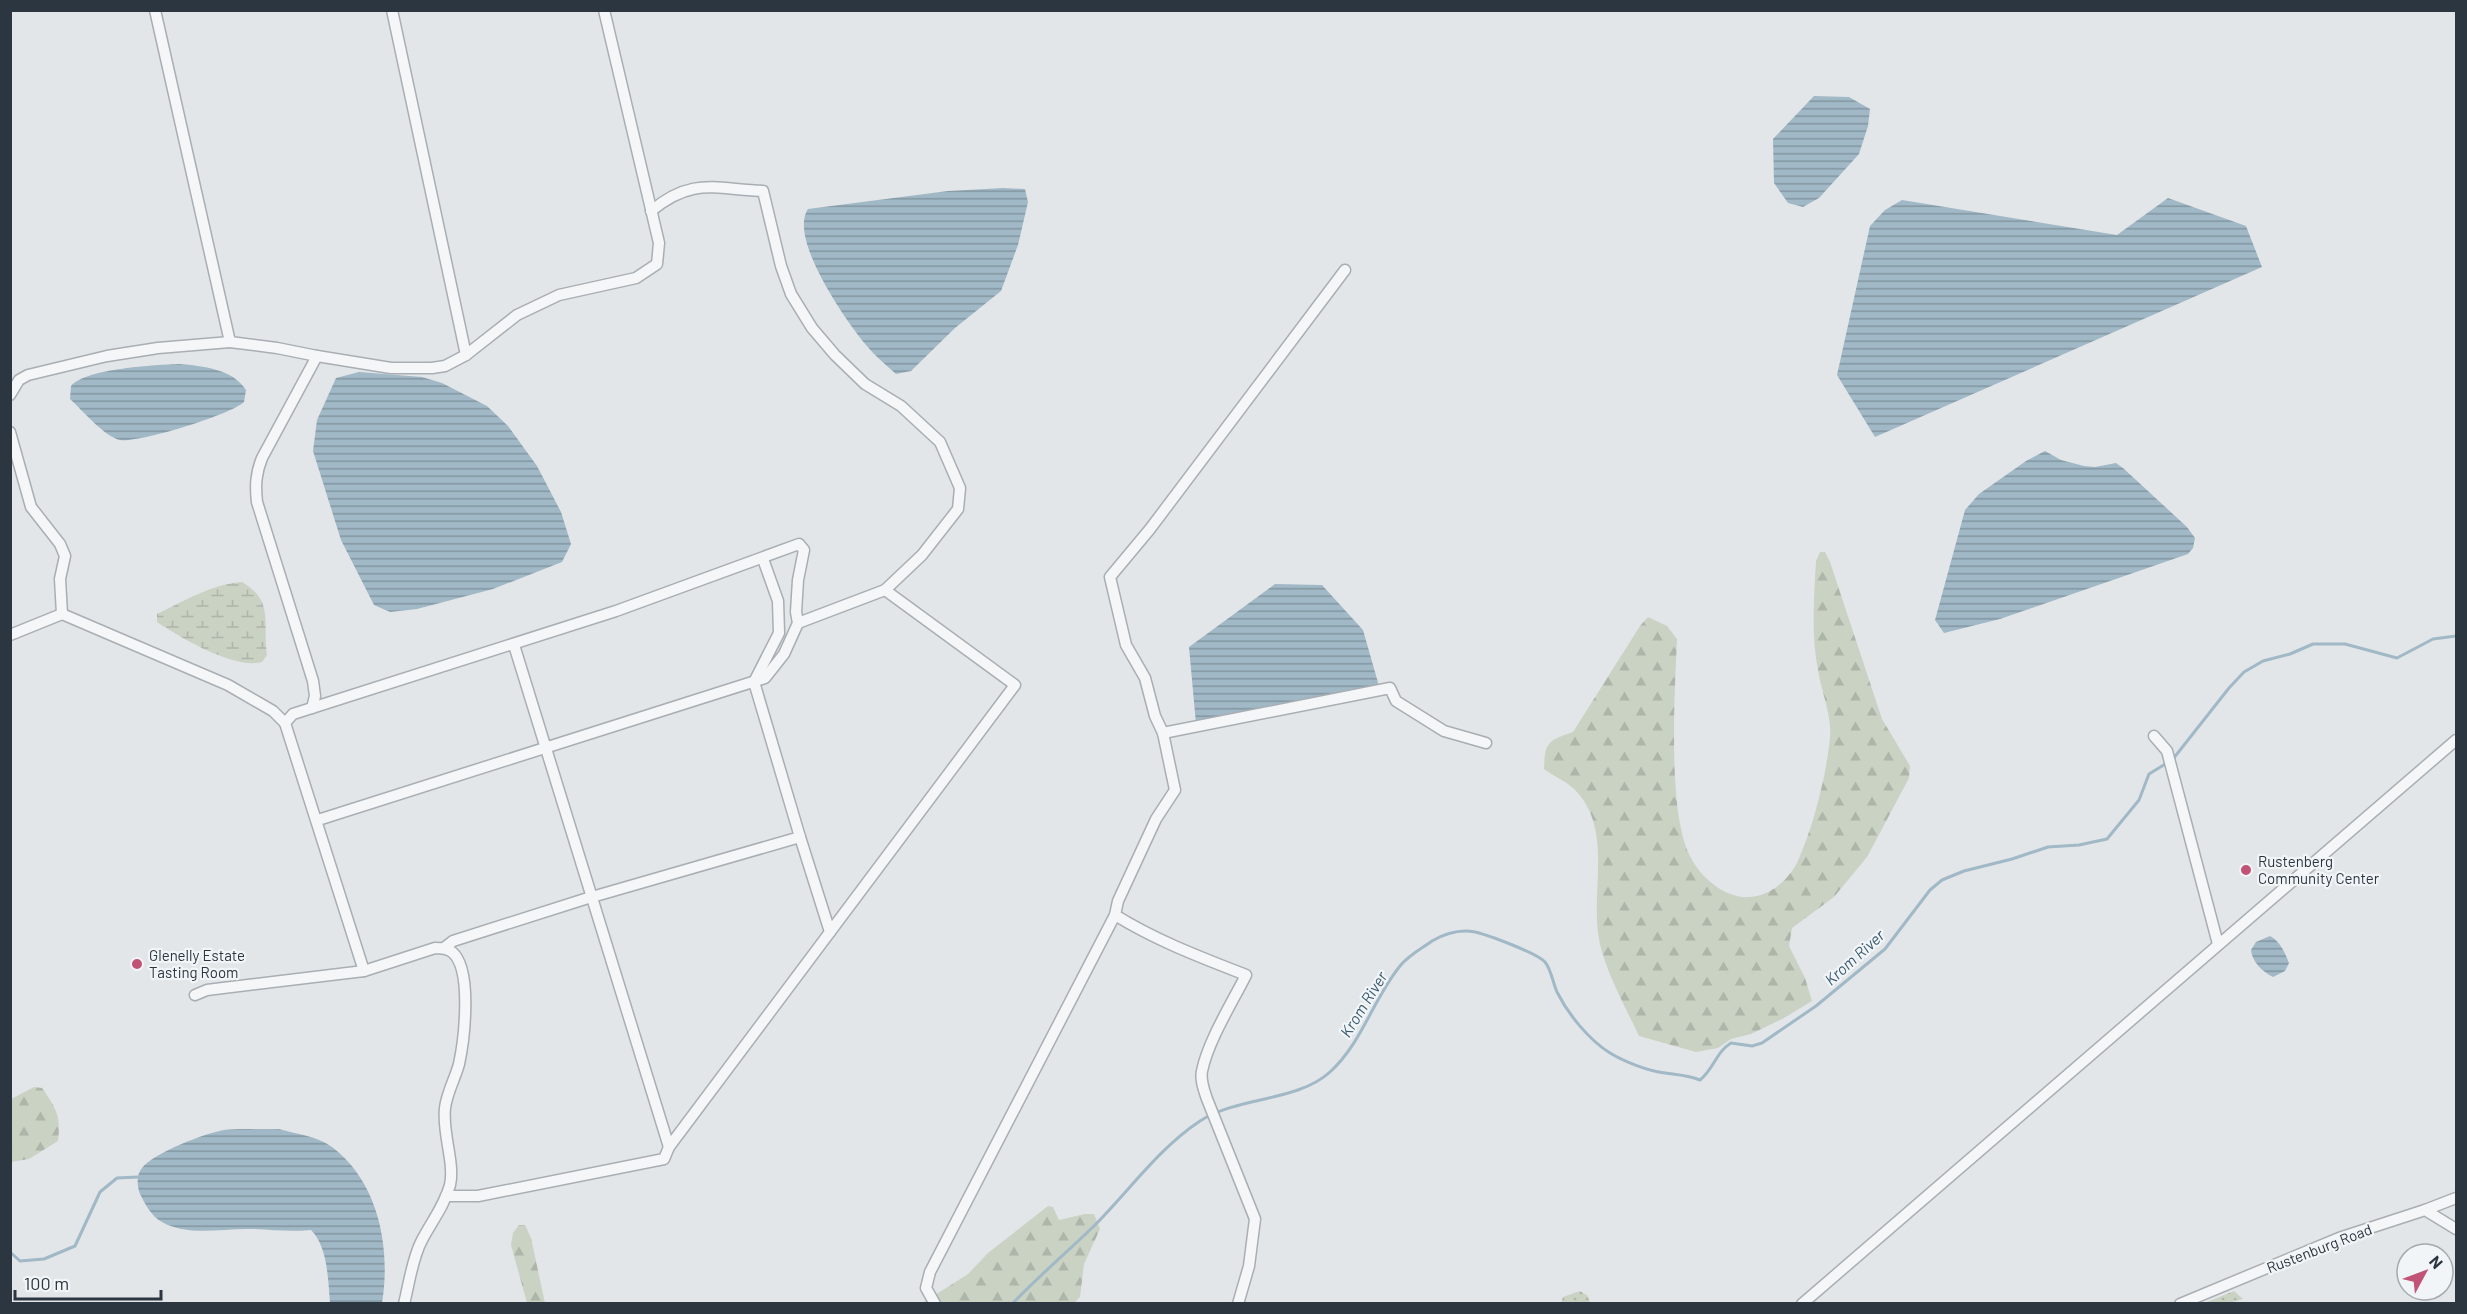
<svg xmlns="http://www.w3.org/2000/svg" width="2467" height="1314" font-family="Barlow,sans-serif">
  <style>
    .grass { fill: url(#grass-dots) }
    .forest { fill: url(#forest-firs) }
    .wetland { fill: url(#wetland-marsh) }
    .water { fill: url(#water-rules) }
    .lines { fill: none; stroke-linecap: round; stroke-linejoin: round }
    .stream { stroke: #a1b8c6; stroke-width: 3 }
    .minor-casing { stroke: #a8aeb3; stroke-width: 13 }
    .minor { stroke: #f5f6f8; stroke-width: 10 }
    .poi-dot { fill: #c15476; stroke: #f2f5f7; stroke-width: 2 }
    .labels { text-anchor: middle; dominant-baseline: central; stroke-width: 4.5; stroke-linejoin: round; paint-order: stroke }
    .poi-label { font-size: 15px; fill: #2c3640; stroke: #f2f5f7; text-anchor: start }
    .street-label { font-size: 15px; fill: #2c3640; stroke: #f2f5f7 }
    .water-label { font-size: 16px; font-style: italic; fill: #3a5a70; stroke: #f2f5f7 }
  </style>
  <defs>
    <pattern id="grass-dots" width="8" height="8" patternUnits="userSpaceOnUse" patternTransform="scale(1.5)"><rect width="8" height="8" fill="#cad2c4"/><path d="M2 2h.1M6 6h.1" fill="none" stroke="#aeb5a9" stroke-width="1.8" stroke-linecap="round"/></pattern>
    <pattern id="forest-firs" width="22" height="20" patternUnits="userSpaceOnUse" patternTransform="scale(1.5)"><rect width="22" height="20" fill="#cad2c4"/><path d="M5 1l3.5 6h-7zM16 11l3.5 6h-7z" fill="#aeb5a9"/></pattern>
    <pattern id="wetland-marsh" width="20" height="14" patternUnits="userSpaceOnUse" patternTransform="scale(1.5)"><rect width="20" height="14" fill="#cad2c4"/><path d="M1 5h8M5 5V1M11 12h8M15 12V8" fill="none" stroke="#aeb5a9"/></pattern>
    <pattern id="water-rules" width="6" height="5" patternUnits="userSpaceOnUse" patternTransform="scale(1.5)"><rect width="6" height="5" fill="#a1b8c6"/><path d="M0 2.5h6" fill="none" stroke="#8396a2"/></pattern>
  </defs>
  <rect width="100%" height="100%" fill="#e2e6e9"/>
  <!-- grass -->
  <g class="grass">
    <path d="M1580,1291L1588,1296L1590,1303H1561L1563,1297Z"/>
    <path d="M2234,1291L2243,1299L2229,1303H2205Z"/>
  </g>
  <!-- forest -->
  <g class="forest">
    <path d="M1820,552H1825L1830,562L1882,719L1910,766L1909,778L1867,857L1834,897L1792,928L1789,946L1805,978L1812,1001L1784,1018L1751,1034L1731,1039L1718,1048L1696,1052L1639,1036C1626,1008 1604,968 1599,939C1590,890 1614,828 1574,789C1566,781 1553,776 1544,769C1545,741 1548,741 1573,732L1640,626L1648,617L1667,626L1677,639C1675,691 1667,811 1690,856C1700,877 1725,899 1750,897C1773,895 1792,877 1800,856C1814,824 1827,772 1830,737C1832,715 1821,691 1818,670C1811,634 1814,598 1816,561Z"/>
    <path d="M34,1087L42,1088C56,1108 61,1116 58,1141L29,1159L11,1162V1099Z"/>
    <path d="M1048,1206L1053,1207L1059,1220L1085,1214H1094L1100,1229L1084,1264L1080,1297L1074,1303L921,1304L968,1274L988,1253Z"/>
    <path d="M519,1225H525L531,1238L545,1303H527L511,1245L513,1233Z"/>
  </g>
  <!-- wetland -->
  <path class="wetland" d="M242,582C275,601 262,624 267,655L262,662C235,670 179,637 157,622V614C184,601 212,584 242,582Z"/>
  <!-- water -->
  <g class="water">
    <path d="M1814,96L1849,97L1870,109L1868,126L1859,154L1819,198L1803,207L1788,203L1774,183L1773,139Z"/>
    <path d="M1003,188L1025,189L1028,202L1018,245L1001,291L955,328L911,371L896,374C886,365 875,356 866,345C846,321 788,238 808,209L948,191Z"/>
    <path d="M2168,198L2246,226L2262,267L1875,437L1837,375L1870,226L1885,210L1902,200L2117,235Z"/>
    <path d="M180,364C202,366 233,369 246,390L244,402C230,415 139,443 120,440C105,437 82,410 70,399L71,386C87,368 156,365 180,364Z"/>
    <path d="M359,372L422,377L442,383L487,406L508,426L537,466L561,512L571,544L562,562L493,589L417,609L390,612L374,605L341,540L313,451L317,420L336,378Z"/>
    <path d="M2045,451L2061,460L2084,466L2095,467L2116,463L2123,468L2187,527L2195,538L2193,548L2188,554L2000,619L1944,633L1935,620L1965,510L1979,494L2026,461Z"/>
    <path d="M1275,584L1322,585L1363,630L1379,686L1196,724L1189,647Z"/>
    <path d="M2270,936C2280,941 2285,953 2289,963L2285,971L2273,977C2263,972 2252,962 2251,950L2256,942Z"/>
    <path d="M279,1129C296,1134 317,1136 332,1147C379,1182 391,1249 382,1303H330C328,1280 328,1247 311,1230C290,1232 273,1230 252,1229C223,1228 188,1237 162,1222C152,1217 145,1204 140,1194C137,1186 136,1175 142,1168C153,1153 206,1133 224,1130C242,1128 261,1130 279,1129Z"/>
  </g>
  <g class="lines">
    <!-- stream -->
    <g class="stream">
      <path d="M2173,759L2229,688L2244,672L2263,661L2290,654L2313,644H2345L2397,658L2433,639L2456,636"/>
      <path d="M10,1252L20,1261L44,1259L75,1246L100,1192L117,1178L138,1177"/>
      <path d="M1012,1304C1038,1277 1067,1252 1094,1226C1129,1191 1159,1148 1200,1121C1239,1096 1297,1102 1330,1072C1362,1043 1373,999 1400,966C1409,955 1421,949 1432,941C1446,933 1459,929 1475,932C1488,935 1537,953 1545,962C1551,969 1553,983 1557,992C1568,1014 1589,1040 1610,1053C1625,1062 1648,1071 1665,1073C1678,1075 1688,1075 1700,1080C1714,1069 1716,1052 1731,1043L1752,1046L1762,1043L1816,1006L1885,949L1930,890L1942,880L1964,871L2012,859L2048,847L2079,845L2107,839L2139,800L2149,774L2167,763"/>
    </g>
    <defs>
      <g id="minor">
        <path d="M155,10L230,342L277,348L317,356L262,458C256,473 255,485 257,502L313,681L315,696L312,708"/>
        <path d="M392,10L466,355"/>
        <path d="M1345,270L1150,529L1110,577L1126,645L1145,678L1155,716L1163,733L1390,688L1396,701L1444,731L1486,743"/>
        <path d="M317,356L391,368H432L445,366L466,355L517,315L559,295L636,278L657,264L659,243L604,10"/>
        <path d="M10,395L19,380L28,375L107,356L158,348L230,342"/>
        <path d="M10,432L31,507L60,544L65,556L60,579L62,614"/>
        <path d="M798,623L885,590"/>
        <path d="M10,635L62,614L228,685L273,711L285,723"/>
        <path d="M514,645L669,1147"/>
        <path d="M1163,733L1175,790L1156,819L1118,901L1115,915C1157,941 1200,957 1246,975C1232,1003 1208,1041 1202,1071C1200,1080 1204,1090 1207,1099L1255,1219L1249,1266L1238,1304"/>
        <path d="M2154,736L2167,751L2218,944"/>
        <path d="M318,820L765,678L784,654L798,623L796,612L798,580L804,550L799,544L616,611L293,714L285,723L364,971L435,948C441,948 447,948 452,952C473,969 464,1041 459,1064C455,1079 447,1092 445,1108C442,1133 455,1163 450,1185C444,1207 431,1222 421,1242C412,1260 409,1284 404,1304"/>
        <path d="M800,837L830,932"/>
        <path d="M444,948L453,941L585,899L800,837L754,682L779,633L778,601L763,559"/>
        <path d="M195,995L207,990L223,988L364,971"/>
        <path d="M446,1196H478L664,1159L669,1147L1015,685L885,590L922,555L958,509L960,488L940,442L901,406L865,384L835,355L812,328L791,294L781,266L763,191C714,189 692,177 651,211"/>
        <path d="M2425,1210L2456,1198"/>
        <path d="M935,1304L926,1288L930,1272L1115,915"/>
        <path d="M1802,1304L2456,740"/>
        <path d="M2180,1304L2339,1238L2425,1210L2456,1229"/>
      </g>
    </defs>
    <!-- minor casing -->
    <use href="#minor" class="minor-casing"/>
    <!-- minor -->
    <use href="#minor" class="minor"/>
  </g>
  <!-- markers -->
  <g class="poi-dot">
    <circle cx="2246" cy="870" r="6"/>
    <circle cx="137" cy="964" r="6"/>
  </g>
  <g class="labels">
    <!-- poi labels -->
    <g class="poi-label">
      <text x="2258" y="861">Rustenberg<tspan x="2258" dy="17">Community Center</tspan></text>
      <text x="149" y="955">Glenelly Estate<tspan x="149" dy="17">Tasting Room</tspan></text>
    </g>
    <!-- street labels -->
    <g class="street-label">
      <text transform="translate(2319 1248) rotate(-21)">Rustenburg Road</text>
    </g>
    <!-- water labels -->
    <g class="water-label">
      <text transform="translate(1854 957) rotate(-42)">Krom River</text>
      <text transform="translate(1363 1004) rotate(-58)">Krom River</text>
    </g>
  </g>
  <!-- border -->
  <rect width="2467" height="1314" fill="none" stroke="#2c3640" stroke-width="24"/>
  <!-- north arrow -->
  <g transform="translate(2425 1272) rotate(49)"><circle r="28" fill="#f2f5f7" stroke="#a3a9ae" stroke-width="1.5"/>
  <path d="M0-4.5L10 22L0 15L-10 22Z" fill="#c15476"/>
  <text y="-9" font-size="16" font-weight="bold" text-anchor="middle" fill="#2c3640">N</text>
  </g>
  <!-- scale -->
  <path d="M15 1290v9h146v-9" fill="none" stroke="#2c3640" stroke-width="3"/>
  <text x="24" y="1290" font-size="18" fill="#2c3640" stroke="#f2f5f7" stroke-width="4.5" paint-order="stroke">100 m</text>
</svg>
